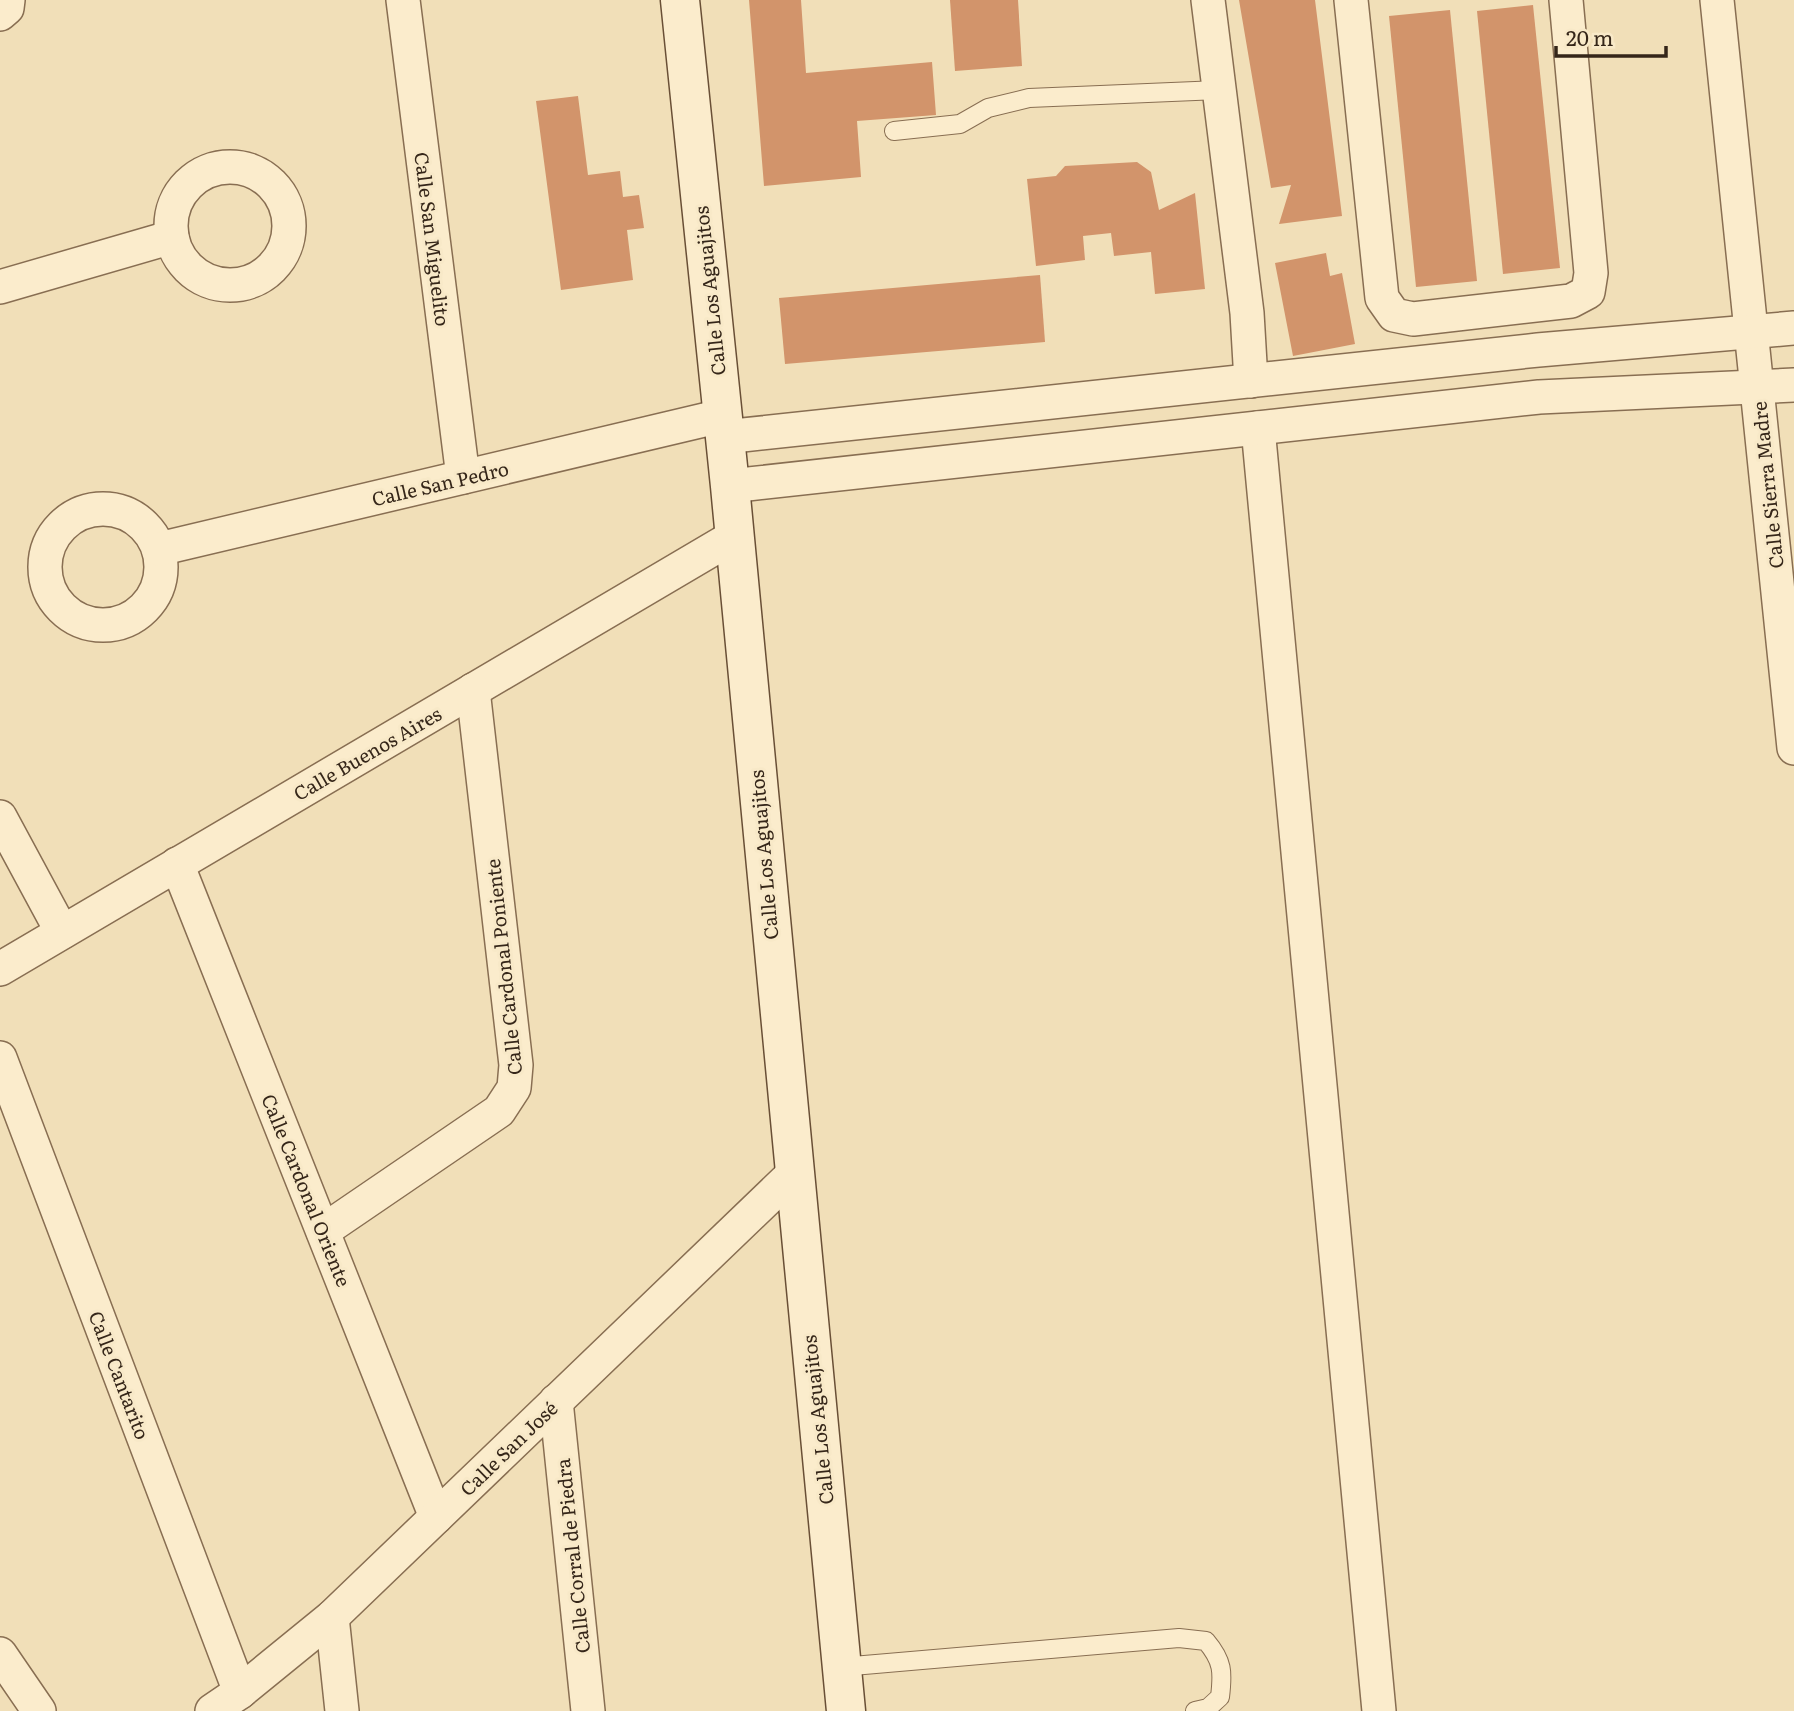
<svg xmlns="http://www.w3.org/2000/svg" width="1794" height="1711" font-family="Literata,serif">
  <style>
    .building { fill: #d2946b }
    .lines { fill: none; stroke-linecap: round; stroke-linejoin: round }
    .lane-casing { stroke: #886e52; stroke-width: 20 }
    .street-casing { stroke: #886e52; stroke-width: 36 }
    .secondary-casing { stroke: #694f36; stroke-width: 41 }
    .lane { stroke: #fbeccc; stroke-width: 18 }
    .street { stroke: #fbeccc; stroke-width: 33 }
    .secondary { stroke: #fbeccc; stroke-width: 38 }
    .labels { text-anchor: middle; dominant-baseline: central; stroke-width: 6; stroke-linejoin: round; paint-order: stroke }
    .street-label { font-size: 19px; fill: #352619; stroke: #f8e9c8 }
  </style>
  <rect width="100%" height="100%" fill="#f1dfb8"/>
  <!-- building -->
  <g class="building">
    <path d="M749,0H801L806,73L932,62L936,115L857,121L861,177L764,186Z"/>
    <path d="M950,0H1018L1022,66L955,71Z"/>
    <path d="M1239,0H1315L1342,216L1279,224L1291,185L1271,188Z"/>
    <path d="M1533,5L1560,268L1503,274L1477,11Z"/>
    <path d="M1450,10L1477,281L1416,287L1389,16Z"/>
    <path d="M578,96L588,175L620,171L623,197L639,195L644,228L627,230L633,280L561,290L536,101Z"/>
    <path d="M1137,162L1151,172L1159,210L1195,193L1205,289L1155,294L1151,252L1114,256L1111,233L1083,236L1085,260L1036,266L1027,179L1056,176L1065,166Z"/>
    <path d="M1326,253L1330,276L1342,273L1355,344L1293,356L1275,263Z"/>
    <path d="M1040,275L1045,342L785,364L779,298Z"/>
  </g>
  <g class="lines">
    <defs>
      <g id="lane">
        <path d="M894,131L960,124L988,108L1029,98L1219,90"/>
        <path d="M841,1667L1179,1638L1206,1641C1223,1661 1223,1672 1220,1697L1208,1708L1195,1711"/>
      </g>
      <g id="street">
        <path d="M403,0L463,477"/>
        <path d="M1208,0L1247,313L1251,381"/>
        <path d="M1351,0L1382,298L1394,315L1413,319L1571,301L1588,292L1591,273L1566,0"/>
        <path d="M1717,0L1794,748"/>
        <path d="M0,14L7,8L8,0"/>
        <circle cx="230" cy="226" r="59"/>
        <path d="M0,287L172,237"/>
        <path d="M1258,428L1379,1711"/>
        <path d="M724,437L1538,350L1794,328"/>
        <path d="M730,486L1539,397L1794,385"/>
        <circle cx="103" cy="567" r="58"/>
        <path d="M159,549L721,416"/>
        <path d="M0,817L62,932"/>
        <path d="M177,864L436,1517"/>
        <path d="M0,969L733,537"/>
        <path d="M0,1058L240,1692"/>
        <path d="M323,1231L499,1111L514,1088L516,1065L473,690"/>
        <path d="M556,1401L588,1711"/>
        <path d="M332,1617L342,1711"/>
        <path d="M0,1654L39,1711"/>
        <path d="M212,1711L240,1692L332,1617L794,1173"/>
      </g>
      <path id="secondary" d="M680,0L730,486L846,1711"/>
    </defs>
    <!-- lane casing -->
    <use href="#lane" class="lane-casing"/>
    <!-- street casing -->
    <use href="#street" class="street-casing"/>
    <!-- secondary casing -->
    <use href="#secondary" class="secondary-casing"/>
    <!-- lane -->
    <use href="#lane" class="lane"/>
    <!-- street -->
    <use href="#street" class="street"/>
    <!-- secondary -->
    <use href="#secondary" class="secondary"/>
  </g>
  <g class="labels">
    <!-- street labels -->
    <g class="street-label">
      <text transform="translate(433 239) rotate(83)">Calle San Miguelito</text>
      <text transform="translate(709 291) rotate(-96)">Calle Los Aguajitos</text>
      <text transform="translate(440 483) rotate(-13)">Calle San Pedro</text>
      <text transform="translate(1767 485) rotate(-96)">Calle Sierra Madre</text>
      <text transform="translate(367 753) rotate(-30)">Calle Buenos Aires</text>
      <text transform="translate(763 855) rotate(-95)">Calle Los Aguajitos</text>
      <text transform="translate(503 967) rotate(-96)">Calle Cardonal Poniente</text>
      <text transform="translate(307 1190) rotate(68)">Calle Cardonal Oriente</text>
      <text transform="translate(120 1375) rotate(69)">Calle Cantarito</text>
      <text transform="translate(817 1420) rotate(-96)">Calle Los Aguajitos</text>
      <text transform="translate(508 1448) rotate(-44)">Calle San José</text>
      <text transform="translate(572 1556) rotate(-96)">Calle Corral de Piedra</text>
    </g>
  </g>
  <!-- scale -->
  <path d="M1556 46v10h110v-10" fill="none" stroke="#352619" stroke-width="3.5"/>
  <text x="1566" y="46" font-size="21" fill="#352619" stroke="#f8e9c8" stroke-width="5" paint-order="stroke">20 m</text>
</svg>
